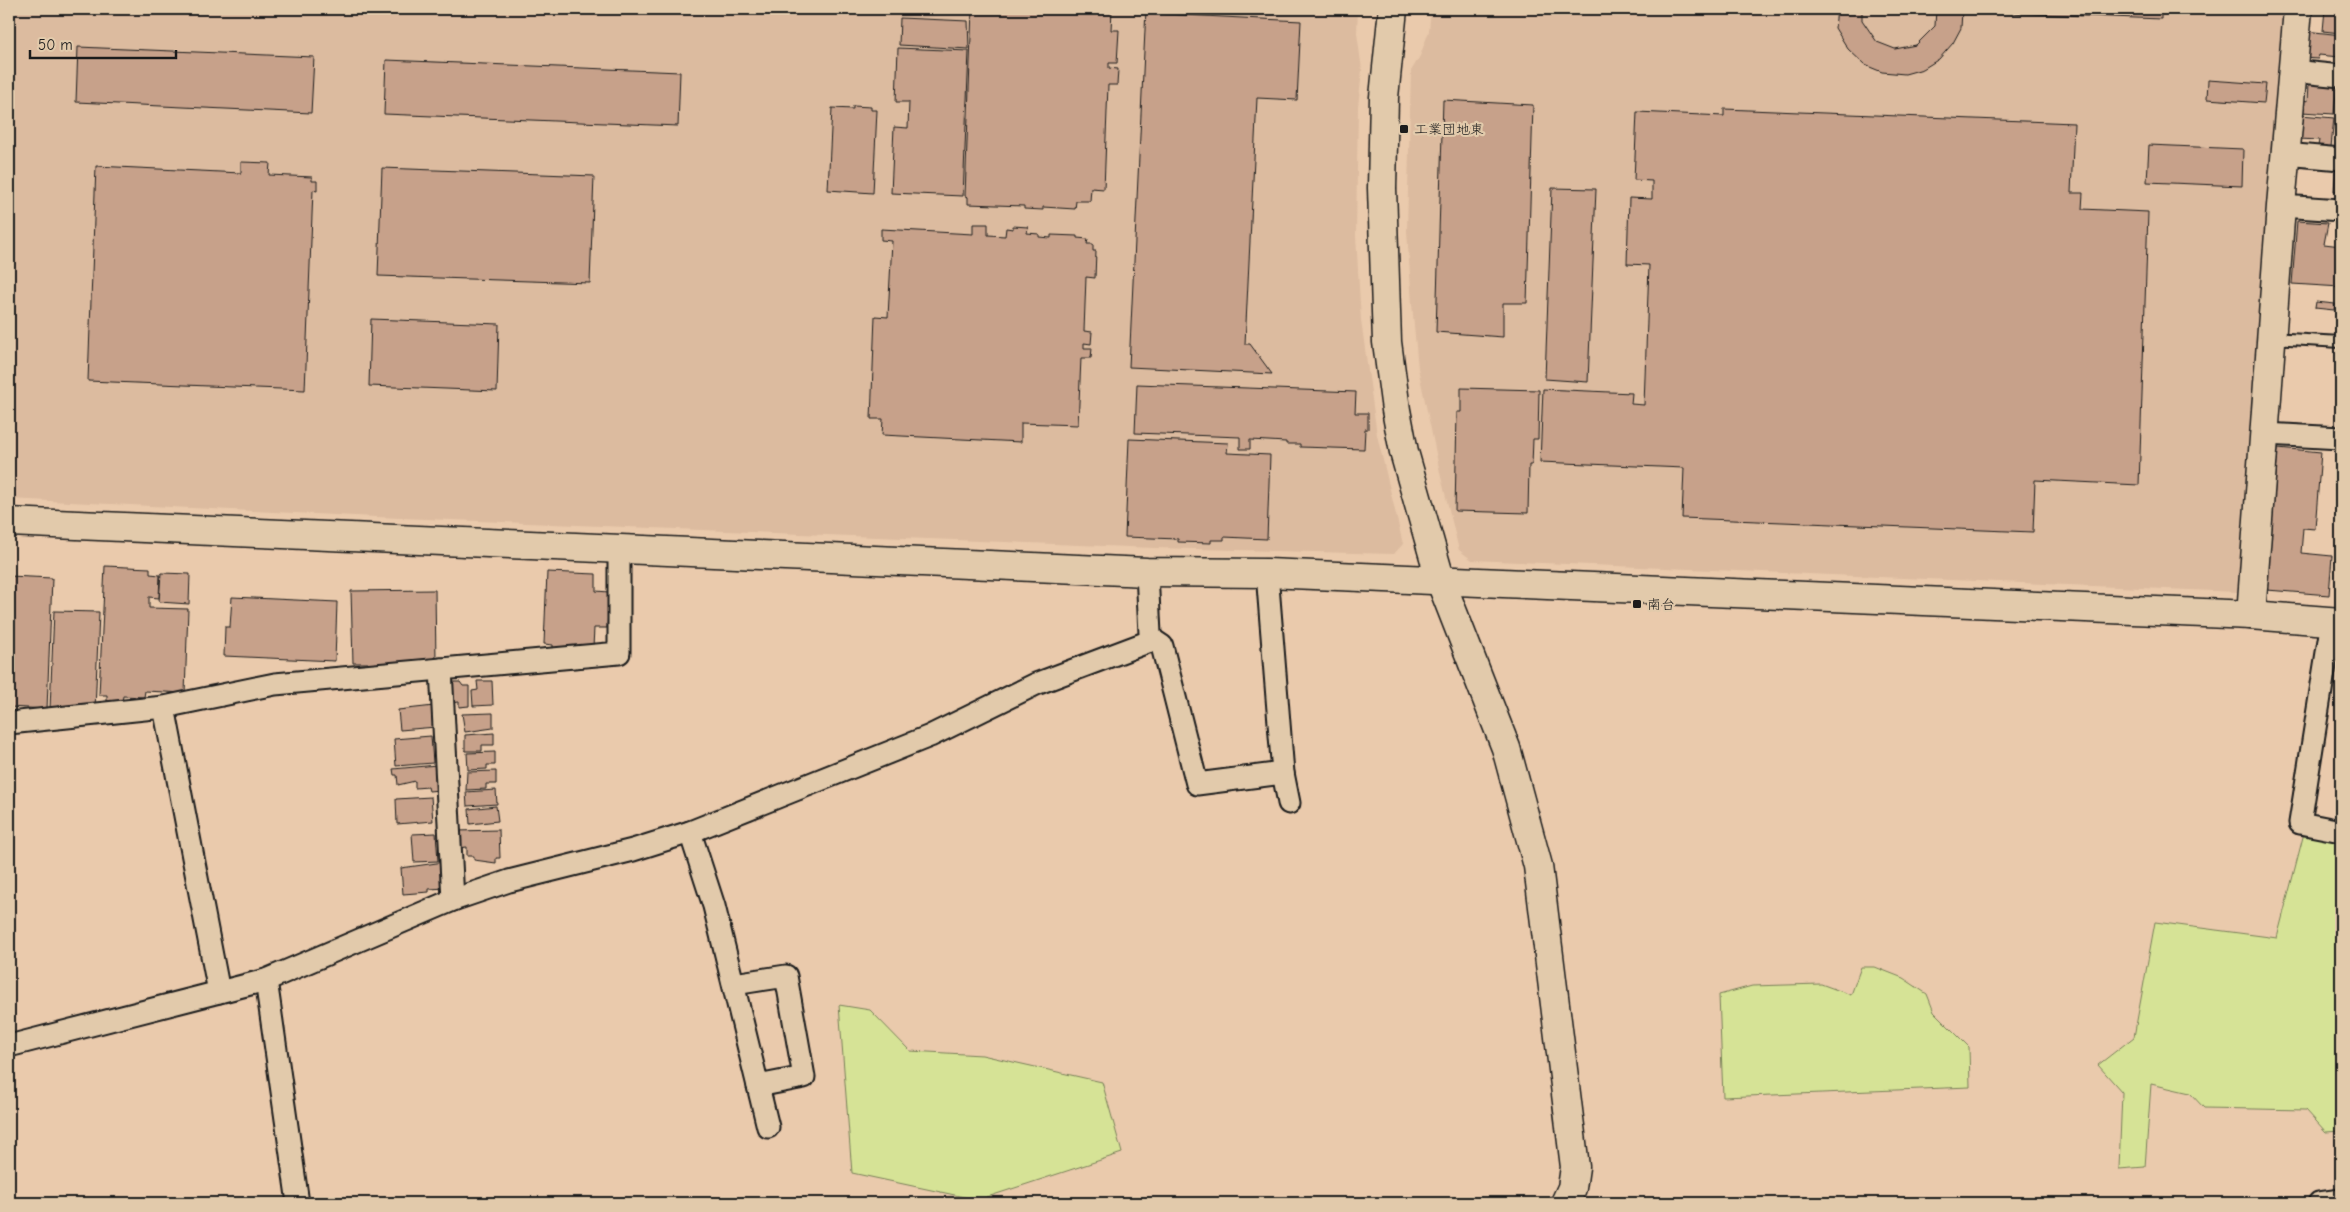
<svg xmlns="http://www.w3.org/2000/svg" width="2350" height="1212" font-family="'Comic Neue','Klee One',sans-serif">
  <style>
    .built { fill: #dcbb9f }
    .green { fill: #d6e396; stroke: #798059 }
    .building { fill: #c7a18a; stroke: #1c1c1c }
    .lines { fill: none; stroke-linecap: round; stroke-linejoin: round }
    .lane-casing { stroke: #1c1c1c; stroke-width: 14 }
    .street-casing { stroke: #1c1c1c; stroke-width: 25 }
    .secondary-casing { stroke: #1c1c1c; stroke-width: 31 }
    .lane { stroke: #e2caab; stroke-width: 10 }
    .street { stroke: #e2caab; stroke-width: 21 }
    .secondary { stroke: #e2caab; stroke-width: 28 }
    .poi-dot { fill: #1c1c1c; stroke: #e2caab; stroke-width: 2 }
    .labels { text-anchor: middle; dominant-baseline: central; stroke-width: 4.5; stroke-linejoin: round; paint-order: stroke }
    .poi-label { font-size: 14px; fill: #1c1c1c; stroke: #e2caab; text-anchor: start }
  </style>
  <rect width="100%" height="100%" fill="#eacaac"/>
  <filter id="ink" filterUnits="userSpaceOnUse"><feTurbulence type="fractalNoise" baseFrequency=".02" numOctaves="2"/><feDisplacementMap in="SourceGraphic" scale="10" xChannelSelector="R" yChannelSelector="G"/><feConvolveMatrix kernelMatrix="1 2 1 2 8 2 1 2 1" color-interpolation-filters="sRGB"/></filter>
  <g filter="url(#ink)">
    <!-- built -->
    <g class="built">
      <path d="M9,9H1358L1357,33L1362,70L1358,107L1356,236L1361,320L1377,435L1403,544L1394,554L1154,548L376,517L9,499Z"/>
      <path d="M1431,9H2283L2238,592L1472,560L1459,550L1441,477L1418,368L1412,304L1407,231L1411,71L1420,56L1429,31Z"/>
    </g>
    <!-- green -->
    <g class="green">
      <path d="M2304,833L2341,840V1131L2326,1132L2306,1110L2204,1108L2190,1093L2151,1084L2145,1167L2119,1169L2122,1092L2098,1065L2134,1037L2155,922L2277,938Z"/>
      <path d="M1861,967H1875L1903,978L1927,994L1934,1012L1969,1047L1970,1087L1723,1097L1719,995L1752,986L1821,984L1851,995Z"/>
      <path d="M839,1005L870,1010L910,1051L982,1055L1102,1082L1122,1153L978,1200L852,1173Z"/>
    </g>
    <!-- building -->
    <g class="building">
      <path d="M972,9H1112L1111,30H1119L1117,63H1109V68L1118,69L1117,85H1108L1104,189L1091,188L1090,201H1076L1075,209L1043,207V210L1024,209V206L968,204V197L965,196Z"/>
      <path d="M1146,9H1164V14L1301,21L1297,100L1257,98L1245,344H1250L1272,374L1129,367Z"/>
      <path d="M1837,9H1862V20L1877,42L1895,49L1916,45L1935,26L1936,9H2161V19L1962,11L1961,28L1953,43L1939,59L1923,69L1905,74L1882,72L1865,65L1848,49L1835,28Z"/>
      <path d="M2325,9H2341V33L2323,31Z"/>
      <path d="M900,18L968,21L969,49L899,45Z"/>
      <path d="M2306,31L2341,35L2339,57L2319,55L2318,59L2303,58Z"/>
      <path d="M78,47L314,57L311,113L76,102Z"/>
      <path d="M898,48L969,51L963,196L891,193L894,127L908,128L909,102H896Z"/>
      <path d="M386,60L680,72L678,126L384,114Z"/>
      <path d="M2208,80L2266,84L2264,103L2207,99Z"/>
      <path d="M2315,80L2337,82L2334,114L2302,112L2303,100L2308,101L2309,84L2315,85Z"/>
      <path d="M1443,100L1533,105L1527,303H1503V337L1436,332Z"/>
      <path d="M853,106L871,107V110H877L873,193L828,190L832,108L853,109Z"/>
      <path d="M1724,109L2074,123L2071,193H2083L2082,209L2148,212L2139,485L2035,480L2033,532L1682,518L1684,468L1540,462L1543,389L1632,393L1631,404L1644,405L1649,265L1627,264L1629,198L1652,199V181L1634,180L1637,112L1724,116Z"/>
      <path d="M2301,115L2334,118L2331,147L2318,146L2319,140L2299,139Z"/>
      <path d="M2149,145L2243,149L2242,186L2147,182Z"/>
      <path d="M241,162L270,163L269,175L312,177V181H317V191L313,190L305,390L88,381L96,166L241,173Z"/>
      <path d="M2336,165L2341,166V191H2334Z"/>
      <path d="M382,168L594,176L590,283L378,276Z"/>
      <path d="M1552,188L1596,189L1588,382L1545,379Z"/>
      <path d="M2297,221L2328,223L2324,244L2341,246V287L2292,284Z"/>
      <path d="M973,224H988V235L1005,236L1006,228L1013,229V226L1028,227L1027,233L1039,234V237L1051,238V235L1077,236V238L1088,239L1087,244H1093V251H1096L1095,278L1086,277L1084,331L1092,332L1091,344L1084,343V348H1092L1091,358H1081L1078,425L1021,423V442L882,435L883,419H871L875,316L888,317L892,241L881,240V229L973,234Z"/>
      <path d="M2316,302L2335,304L2334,310L2315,308Z"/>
      <path d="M371,319L499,324L497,391L369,386Z"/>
      <path d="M1137,384L1356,392L1355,413H1368V429H1365L1364,449L1300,447V444H1286V442L1250,440V449H1240V437L1135,433Z"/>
      <path d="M1461,388L1539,390L1538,439H1533L1532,465H1529L1528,513L1455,511L1457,412H1461Z"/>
      <path d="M1129,439L1228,443L1227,453L1270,455L1267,539L1224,537V540H1211V543L1178,542V539L1125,537Z"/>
      <path d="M2278,448L2321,452L2315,529L2303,528L2301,553L2332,556L2329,595L2267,590Z"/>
      <path d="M105,566L150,568V574L160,575L159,598L149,597V608L188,609L185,693L145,691L144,697L123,696L122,702L107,701V695H99Z"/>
      <path d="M547,572L596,574V591L609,592L607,628H594L593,647L572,646L571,654L553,653V645L544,644Z"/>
      <path d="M161,573L190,574L189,604L159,602Z"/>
      <path d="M9,576L52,578L47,709L9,707Z"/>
      <path d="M435,590L436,662L387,663V669H368V663H353L351,591Z"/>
      <path d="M232,597L337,602L335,661L224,656L225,627H230Z"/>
      <path d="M54,611L99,612L95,711L50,709Z"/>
      <path d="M477,681H492L493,705L473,706L472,691L478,690Z"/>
      <path d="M448,682H460L463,686H469V706L459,707V702L449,703Z"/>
      <path d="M434,706L436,727L400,730L398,710Z"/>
      <path d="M493,713V728L465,732L462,714Z"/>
      <path d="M494,733V745H482V751H465V735Z"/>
      <path d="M431,736L433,763L396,766L394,739Z"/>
      <path d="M495,752V765H487V769L468,770L467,753Z"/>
      <path d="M437,765L439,790L429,791L428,787L415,788V781L398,785L397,775H394L393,769Z"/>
      <path d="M496,771V784H486V789L466,790L467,772Z"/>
      <path d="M496,790L497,804L467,806L466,792Z"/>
      <path d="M431,797L433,821L397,824L396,799Z"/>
      <path d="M496,806L498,821L470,824L469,809Z"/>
      <path d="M499,830L500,858H496V863L474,860V856H467V847L457,848V831Z"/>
      <path d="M436,833L438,861L414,862L412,834Z"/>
      <path d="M444,862L446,888L429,889V892L403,894L401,868Z"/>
    </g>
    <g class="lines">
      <defs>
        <path id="lane" d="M2272,338L2341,342"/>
        <g id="street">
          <path d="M2292,71L2341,76"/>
          <path d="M2285,154L2341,159"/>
          <path d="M2281,206L2341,210"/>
          <path d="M2264,434L2341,438"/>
          <path d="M1267,573L1283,773L1289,803"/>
          <path d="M2332,621L2300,823L2341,831"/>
          <path d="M1153,640L1162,646L1197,784L1283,773"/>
          <path d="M441,669L453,900"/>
          <path d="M164,707L219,992"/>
          <path d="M9,723L164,707L275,684L619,653V549"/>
          <path d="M690,832L714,906L768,1127"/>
          <path d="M266,980L298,1203"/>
          <path d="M734,984L786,976L804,1077L758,1086"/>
          <path d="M9,1046L266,980L453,900L509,881L633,850L690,832L930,736L1036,684L1153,640L1150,634L1147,572"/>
          <path d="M2319,1203L2341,1200"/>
        </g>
        <g id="secondary">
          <path d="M1393,9L1384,97L1382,188L1387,342L1396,410L1404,452L1441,582L1506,748L1538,866L1575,1167L1572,1188L1565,1203"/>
          <path d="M9,522L1147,572L1267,573L2251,615L2341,622"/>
          <path d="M2251,615L2281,206L2298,9"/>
        </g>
      </defs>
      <!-- lane casing -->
      <use href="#lane" class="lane-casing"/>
      <!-- street casing -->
      <use href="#street" class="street-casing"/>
      <!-- secondary casing -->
      <use href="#secondary" class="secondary-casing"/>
      <!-- lane -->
      <use href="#lane" class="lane"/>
      <!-- street -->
      <use href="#street" class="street"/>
      <!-- secondary -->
      <use href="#secondary" class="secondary"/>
    </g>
  </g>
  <!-- markers -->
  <g class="poi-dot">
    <rect x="1399" y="124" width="10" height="10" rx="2.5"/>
    <rect x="1632" y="599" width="10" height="10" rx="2.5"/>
  </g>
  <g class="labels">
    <!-- poi labels -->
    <g class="poi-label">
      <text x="1414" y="129">工業団地東</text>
      <text x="1647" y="604">南台</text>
    </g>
  </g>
  <!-- margin -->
  <rect width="2350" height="1212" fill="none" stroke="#e2caab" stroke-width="30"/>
  <rect x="15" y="15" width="2320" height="1182" fill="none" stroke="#1c1c1c" stroke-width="2" filter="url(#ink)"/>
  <!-- scale -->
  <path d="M30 50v8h146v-8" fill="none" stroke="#1c1c1c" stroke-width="2.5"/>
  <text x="38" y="50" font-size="15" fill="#1c1c1c" stroke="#e2caab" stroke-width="4" paint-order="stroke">50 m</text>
</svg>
